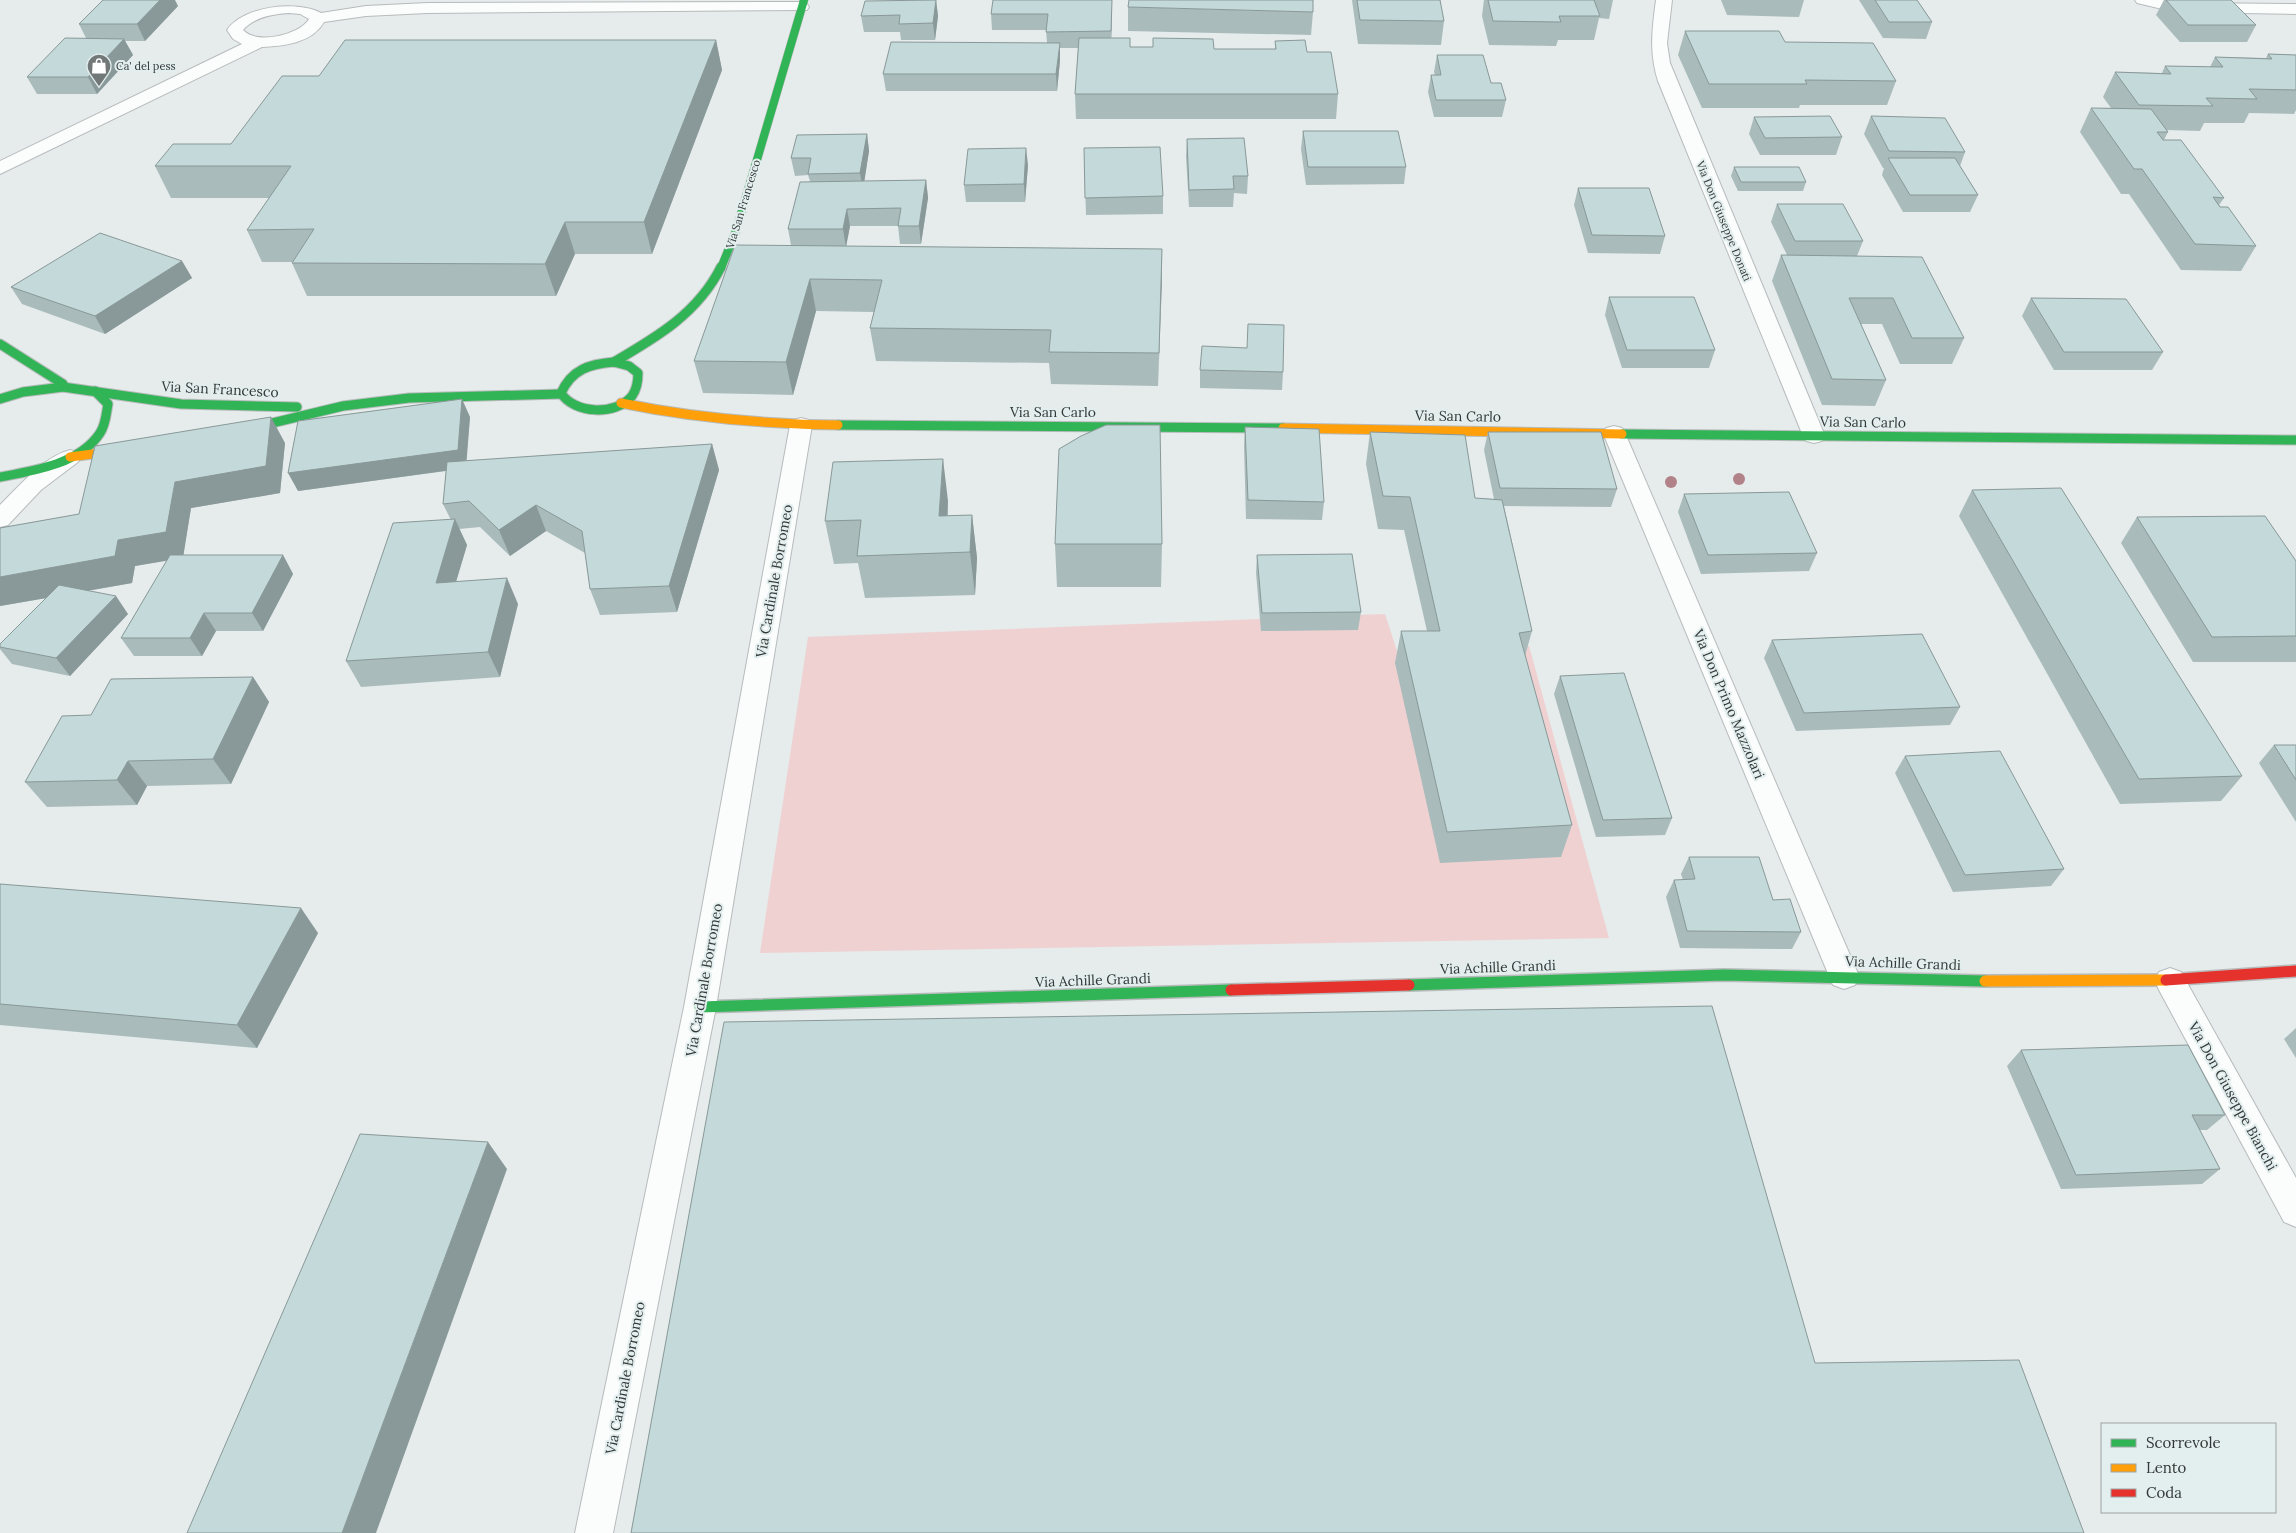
<svg xmlns="http://www.w3.org/2000/svg" width="2296" height="1533" font-family="Lora,serif">
  <style>
    .green { fill: #efd1d2 }
    .lines { fill: none; stroke-linecap: round; stroke-linejoin: round }
    .lane-casing { stroke: #b7bbbb; stroke-width: 2 }
    .street-casing { stroke: #b7bbbb; stroke-width: 2 }
    .fast-far2-casing { stroke: #b7bbbb; stroke-width: 9 }
    .fast-far1-casing { stroke: #b7bbbb; stroke-width: 11 }
    .fast-casing { stroke: #b7bbbb; stroke-width: 14 }
    .slow-far1-casing { stroke: #b7bbbb; stroke-width: 11 }
    .slow-casing { stroke: #b7bbbb; stroke-width: 14 }
    .jam-casing { stroke: #b7bbbb; stroke-width: 14 }
    .lane { fill: #fbfcfc; fill-rule: evenodd }
    .street { fill: #fbfcfc; fill-rule: evenodd }
    .fast-far2 { stroke: #30b455; stroke-width: 8 }
    .fast-far1 { stroke: #30b455; stroke-width: 9 }
    .fast { stroke: #30b455; stroke-width: 11 }
    .slow-far1 { stroke: #ff9f0a; stroke-width: 9 }
    .slow { stroke: #ff9f0a; stroke-width: 11 }
    .jam { stroke: #e5322d; stroke-width: 11 }
    .tree { fill: #b28289 }
    .wall { fill: #a9bbbb }
    .shaded-wall { fill: #899898 }
    .building { fill: #c4d9d9; stroke: #899898 }
    .labels { text-anchor: middle; dominant-baseline: central; stroke-width: 4; stroke-linejoin: round; paint-order: stroke }
    .far-poi-label { font-size: 11px; fill: #343838; stroke: #e3eeee; text-anchor: start }
    .far-street-label { font-size: 11px; fill: #343838; stroke: #e3eeee }
    .street-label { font-size: 14px; fill: #343838; stroke: #e3eeee }
  </style>
  <rect width="100%" height="100%" fill="#e6ebeb"/>
  <!-- green -->
  <path class="green" d="M1385,614L1397,651L1529,646L1609,938L760,953L808,637Z"/>
  <g class="lines">
    <defs>
      <path id="lane" d="M801,2L807,4L809,7L807,10L427,13L366,16L324,22C312,43 284,46 262,47L0,174V161L242,44L233,39L227,30C243,6 297,0 321,13L366,6L427,3ZM289,13L300,14L309,19C300,35 256,45 243,30C254,17 273,14 289,13Z"/>
      <g id="street">
        <path d="M1656,0H1672L1667,43L1670,63L1825,436L1822,441L1814,443L1806,441L1803,436L1658,81C1649,53 1652,29 1656,0Z"/>
        <path d="M2135,0H2165L2192,3L2296,4V14L2175,12L2137,3Z"/>
        <path d="M801,418L809,420L812,425L716,1007L613,1533H575L684,1007L790,425L793,420Z"/>
        <path d="M1614,426L1622,428L1625,433L1859,976L1855,985L1844,989L1833,985L1829,976L1603,433L1606,428Z"/>
        <path d="M70,450L78,452L81,457L78,462L41,490L8,525L0,527V505C18,487 45,456 70,450Z"/>
        <path d="M2170,968L2181,972L2296,1178V1227L2284,1222L2159,990L2155,981L2159,972Z"/>
      </g>
      <path id="fast-far2" d="M721,268L736,231L804,0"/>
      <g id="fast-far1">
        <path d="M0,344L63,384"/>
        <path d="M614,362C657,337 698,313 721,267"/>
        <path d="M614,362L629,366L638,373C638,381 637,389 632,396C616,416 574,414 561,393C572,369 590,364 614,362Z"/>
        <path d="M0,399L23,392L63,387L181,404L297,407"/>
        <path d="M838,425L1283,428"/>
        <path d="M239,431L343,406L409,398L561,394"/>
        <path d="M1622,434L2296,440"/>
        <path d="M0,477C33,471 80,464 100,433C106,424 106,414 108,404L95,391"/>
      </g>
      <g id="fast">
        <path d="M1409,985L1724,975L1985,981"/>
        <path d="M700,1007L1231,990"/>
      </g>
      <g id="slow-far1">
        <path d="M621,403C693,418 765,424 838,425"/>
        <path d="M1283,428L1622,434"/>
        <path d="M70,457L130,449"/>
      </g>
      <path id="slow" d="M1985,981L2166,980"/>
      <g id="jam">
        <path d="M2166,980L2296,971"/>
        <path d="M1231,990L1409,985"/>
      </g>
    </defs>
    <!-- lane casing -->
    <use href="#lane" class="lane-casing"/>
    <!-- street casing -->
    <use href="#street" class="street-casing"/>
    <!-- fast-far2 casing -->
    <use href="#fast-far2" class="fast-far2-casing"/>
    <!-- fast-far1 casing -->
    <use href="#fast-far1" class="fast-far1-casing"/>
    <!-- fast casing -->
    <use href="#fast" class="fast-casing"/>
    <!-- slow-far1 casing -->
    <use href="#slow-far1" class="slow-far1-casing"/>
    <!-- slow casing -->
    <use href="#slow" class="slow-casing"/>
    <!-- jam casing -->
    <use href="#jam" class="jam-casing"/>
    <!-- lane -->
    <use href="#lane" class="lane"/>
    <!-- street -->
    <use href="#street" class="street"/>
    <!-- fast-far2 -->
    <use href="#fast-far2" class="fast-far2"/>
    <!-- fast-far1 -->
    <use href="#fast-far1" class="fast-far1"/>
    <!-- fast -->
    <use href="#fast" class="fast"/>
    <!-- slow-far1 -->
    <use href="#slow-far1" class="slow-far1"/>
    <!-- slow -->
    <use href="#slow" class="slow"/>
    <!-- jam -->
    <use href="#jam" class="jam"/>
  </g>
  <!-- trees -->
  <g class="tree">
    <circle cx="1739" cy="479" r="6"/>
    <circle cx="1671" cy="482" r="6"/>
  </g>
  <!-- wall -->
  <g class="wall">
    <path d="M936,0L938,16L935,40H901L900,32H864L861,16Z"/>
    <path d="M1352,0H1440L1444,21L1441,45L1358,44Z"/>
    <path d="M1484,0H1613L1609,19L1599,18L1594,40H1558L1556,46L1489,45L1482,16Z"/>
    <path d="M1721,0H1804L1799,17L1727,15Z"/>
    <path d="M1859,0H1917L1932,22L1926,39L1883,38Z"/>
    <path d="M2164,0H2240H2231L2256,25L2247,42H2180L2156,15Z"/>
    <path d="M178,6L145,41H125L133,55L97,94H37L27,77L86,38L79,24Z"/>
    <path d="M1128,7L1313,12L1311,35L1128,31Z"/>
    <path d="M1112,11L1111,38H1130V47L1214,49H1275V41L1307,52L1338,94L1336,119H1076L1075,94L1078,48H1060V60L1057,91H886L883,74L1047,43L1046,30H992L991,14Z"/>
    <path d="M1685,31L1785,42L1896,81L1887,105H1800L1799,108H1702L1678,55Z"/>
    <path d="M716,40L722,70L652,254H575L556,296H307L292,263L293,262H262L247,230L269,198H171L155,166L231,144L319,76Z"/>
    <path d="M2268,54L2296,55V110L2294,114L2249,113L2244,123H2204L2200,131L2167,130L2168,132L2164,140L2224,198L2219,205L2256,246L2241,271L2181,270L2129,194H2121L2080,132L2091,108H2111L2103,97L2115,72L2162,73L2165,66L2210,67L2215,57L2266,58Z"/>
    <path d="M1437,55L1491,83L1506,100L1502,117H1434L1428,92L1431,75H1435L1434,72Z"/>
    <path d="M1871,116L1965,152L1960,166L1978,195L1970,212H1903L1882,175L1884,168H1883L1864,134Z"/>
    <path d="M1754,117L1842,137L1836,155H1760L1749,134Z"/>
    <path d="M1303,131L1406,167L1404,184L1306,185L1301,149Z"/>
    <path d="M867,134L869,151L864,181L926,180L928,198L921,244H900L898,226H850L846,246L1162,249L1158,386L1051,384L1049,363L876,361L870,328L874,312L816,311L793,395L703,393L694,361L791,245L788,229L810,181L808,175L795,176L791,158Z"/>
    <path d="M1187,139L1248,176L1247,194L1234,193L1233,207H1189L1186,156Z"/>
    <path d="M1084,148L1163,196V214L1086,215Z"/>
    <path d="M1028,165L1025,202H966L964,185Z"/>
    <path d="M1734,167L1806,182L1803,191H1738L1731,176Z"/>
    <path d="M1578,188L1665,236L1660,254L1588,253L1574,205Z"/>
    <path d="M1777,204L1863,241L1857,256L1964,338L1952,364H1900L1882,324H1861L1886,380L1875,406L1822,405L1772,281L1781,255H1787L1771,222Z"/>
    <path d="M182,261L192,278L105,334L22,304L11,287Z"/>
    <path d="M1609,297L1715,350L1709,368H1622L1605,315Z"/>
    <path d="M2031,298L2163,352L2152,370H2054L2022,316Z"/>
    <path d="M1200,370L1283,372L1282,390L1200,388Z"/>
    <path d="M470,417L466,461L712,444L719,470L677,612L600,615L590,589L585,553L546,531L510,556L480,527L459,529L467,545L456,581L518,604L500,677L361,687L346,661L451,520L443,504L446,471L298,491Z"/>
    <path d="M1245,427L1324,502L1322,520L1246,519L1244,445Z"/>
    <path d="M1370,432L1475,498L1494,499L1484,450L1488,432L1617,489L1611,507L1504,506L1532,631L1525,656L1572,825L1561,857L1440,863L1395,663L1401,631H1427L1404,530L1378,529L1366,464Z"/>
    <path d="M285,443L280,493L191,508L183,555H283L293,574L263,631H216L202,656H134L121,638L168,560L135,566L132,583L87,591L128,614L70,676L12,664L0,649V644L47,598L0,606V528L79,514Z"/>
    <path d="M1972,490L2242,776L2221,801L2120,804L1959,516Z"/>
    <path d="M1684,494L1817,553L1809,571L1701,574L1678,512Z"/>
    <path d="M948,501V516L972,515L977,558L975,595L865,598L858,563L834,564L825,521Z"/>
    <path d="M2137,517L2296,561V662H2193L2121,543Z"/>
    <path d="M1055,544H1162L1161,587H1057Z"/>
    <path d="M1257,555L1361,612L1358,630L1261,631L1256,573Z"/>
    <path d="M1772,640L1960,707L1950,725L1796,731L1764,658Z"/>
    <path d="M1560,676L1672,818L1665,835L1596,837L1554,694Z"/>
    <path d="M253,677L269,702L231,784L147,786L137,805L47,807L25,782L91,715Z"/>
    <path d="M2274,745H2296V822L2259,763Z"/>
    <path d="M1905,756L2064,869L2051,886L1953,892L1895,773Z"/>
    <path d="M1689,857L1773,900L1801,932L1792,949L1680,948L1666,897L1674,880H1683L1681,874Z"/>
    <path d="M0,884L318,933L257,1048L0,1025Z"/>
    <path d="M2296,1028V1058L2284,1039Z"/>
    <path d="M2021,1050L2225,1115L2207,1130H2199L2220,1169L2202,1184L2061,1189L2007,1066Z"/>
  </g>
  <!-- shaded-wall -->
  <g class="shaded-wall">
    <path d="M160,0H175L178,6L145,41L137,24Z"/>
    <path d="M936,0L938,16L935,40L933,23Z"/>
    <path d="M1112,0V11L1111,48V31Z"/>
    <path d="M124,39L133,55L97,94L88,77Z"/>
    <path d="M716,40L722,70L652,254L644,222Z"/>
    <path d="M1060,43V60L1057,91L1056,74Z"/>
    <path d="M867,134L869,151L863,190L860,173Z"/>
    <path d="M1026,148L1028,165L1025,202L1024,184Z"/>
    <path d="M926,180L928,198L921,244L919,226Z"/>
    <path d="M847,209L850,226L846,247L843,229Z"/>
    <path d="M565,222L575,254L556,296L545,264Z"/>
    <path d="M1162,249V281L1158,386L1159,353Z"/>
    <path d="M182,261L192,278L105,334L95,316Z"/>
    <path d="M810,279L816,311L793,395L786,362Z"/>
    <path d="M462,399L470,417L466,468L298,491L288,473Z"/>
    <path d="M271,417L285,443L280,493L191,508L183,558L135,566L132,583L0,606V577L118,540L175,482Z"/>
    <path d="M712,444L719,470L677,612L669,586Z"/>
    <path d="M943,459L948,501L945,553L939,516Z"/>
    <path d="M536,505L546,531L510,556L499,530Z"/>
    <path d="M972,515L977,558L975,595L970,552Z"/>
    <path d="M455,519L467,545L448,609L436,583Z"/>
    <path d="M283,555L293,574L263,631L252,613Z"/>
    <path d="M507,578L518,604L500,677L488,652Z"/>
    <path d="M116,596L128,614L70,676L56,658Z"/>
    <path d="M204,613L216,631L202,656L190,638Z"/>
    <path d="M253,677L269,702L231,784L213,759Z"/>
    <path d="M128,761L147,786L137,805L117,780Z"/>
    <path d="M301,908L318,933L257,1048L237,1025Z"/>
    <path d="M488,1142L507,1169L376,1533H342Z"/>
  </g>
  <!-- building -->
  <g class="building">
    <path d="M103,0H160L137,24H79Z"/>
    <path d="M936,0L933,23L899,24L900,15L861,16L865,1Z"/>
    <path d="M993,0H1112L1111,31L1046,32L1048,14H991Z"/>
    <path d="M1129,0H1313V12L1128,7Z"/>
    <path d="M1357,0H1440L1444,21L1360,20Z"/>
    <path d="M1488,0H1594L1600,16H1559L1561,22L1493,21Z"/>
    <path d="M1875,0H1917L1932,22H1889Z"/>
    <path d="M2166,0H2231L2256,25H2188Z"/>
    <path d="M1685,31H1779L1785,42L1873,43L1896,81L1805,80L1807,84H1709Z"/>
    <path d="M65,38L124,39L88,77H27Z"/>
    <path d="M1079,38H1130V47H1153V38L1213,39L1214,49H1276L1275,41L1305,40L1307,52H1331L1338,94H1075Z"/>
    <path d="M345,40H716L644,222H565L545,264L292,263L314,229L247,230L291,166H155L173,144H231L282,76H319Z"/>
    <path d="M891,42L1060,43L1056,74H883Z"/>
    <path d="M2268,54L2296,55V90L2249,89L2257,99L2206,98L2213,106L2139,105L2115,72L2171,74L2165,66L2223,67L2215,57L2272,59Z"/>
    <path d="M1437,55H1483L1491,83H1501L1506,100H1436L1431,75H1441Z"/>
    <path d="M2091,108L2151,109L2168,132H2157L2163,140H2181L2224,198L2213,197L2220,207H2228L2256,246L2195,244L2142,169H2134Z"/>
    <path d="M1830,116L1842,137L1765,138L1754,117Z"/>
    <path d="M1871,116L1945,118L1965,152L1889,151Z"/>
    <path d="M1303,131H1398L1406,167H1308Z"/>
    <path d="M867,134L860,173L808,174L811,158H791L797,135Z"/>
    <path d="M1244,138L1248,176H1233L1234,189L1189,190L1187,139Z"/>
    <path d="M1160,147L1163,196L1085,198L1084,148Z"/>
    <path d="M1026,148L1024,184L964,185L968,149Z"/>
    <path d="M1888,158H1955L1978,195H1910Z"/>
    <path d="M1734,167H1799L1806,182H1741Z"/>
    <path d="M926,180L919,226H898L901,208L847,209L843,229H788L800,182Z"/>
    <path d="M1578,188H1649L1665,236L1592,235Z"/>
    <path d="M1777,204H1843L1863,241H1795Z"/>
    <path d="M100,233L182,261L95,316L11,287Z"/>
    <path d="M735,245L1162,249L1159,353L1049,352L1051,330L870,328L882,280L810,279L786,362L694,361Z"/>
    <path d="M1781,255L1922,257L1964,338H1912L1893,298H1849L1886,380L1832,379Z"/>
    <path d="M1609,297H1694L1715,350H1627Z"/>
    <path d="M2031,298L2126,299L2163,352H2064Z"/>
    <path d="M1248,324L1284,325L1283,372L1200,370L1202,346L1247,348Z"/>
    <path d="M462,399L458,450L288,473L298,421Z"/>
    <path d="M271,417L266,466L175,482L166,532L118,540L115,556L0,577V528L79,514L95,446Z"/>
    <path d="M1106,425H1160L1162,544H1055L1059,449L1081,436Z"/>
    <path d="M1245,427L1319,429L1324,502L1248,500Z"/>
    <path d="M1370,432L1465,435L1475,498L1502,500L1532,631L1519,633L1572,825L1447,832L1401,631H1440L1410,497L1383,496Z"/>
    <path d="M1488,432H1601L1617,489L1500,488Z"/>
    <path d="M712,444L669,586L590,589L582,531L536,505L499,530L469,501L443,504L447,462Z"/>
    <path d="M943,459L939,516L972,515L970,552L857,556L861,520L825,521L833,462Z"/>
    <path d="M2061,488L2242,776L2139,779L1972,490Z"/>
    <path d="M1789,492L1817,553L1708,555L1684,494Z"/>
    <path d="M2265,516L2296,561V636L2212,637L2137,517Z"/>
    <path d="M455,519L436,583L507,578L488,652L346,661L393,523Z"/>
    <path d="M1352,554L1361,612L1262,613L1257,555Z"/>
    <path d="M170,555H283L252,613H204L190,638H121Z"/>
    <path d="M59,585L116,596L56,658L0,647V644Z"/>
    <path d="M1922,634L1960,707L1804,713L1772,640Z"/>
    <path d="M1624,673L1672,818L1603,820L1560,676Z"/>
    <path d="M253,677L213,759L128,761L117,780L25,782L62,716L91,715L111,679Z"/>
    <path d="M2274,745H2296V780Z"/>
    <path d="M2000,751L2064,869L1965,875L1905,756Z"/>
    <path d="M1689,857H1759L1773,900L1790,899L1801,932L1687,931L1674,880L1695,879Z"/>
    <path d="M0,884L301,908L237,1025L0,1004Z"/>
    <path d="M1712,1006L1815,1363L2019,1360L2084,1533H631L724,1022Z"/>
    <path d="M2188,1045L2225,1115H2192L2220,1169L2076,1175L2021,1050Z"/>
    <path d="M360,1134L488,1142L342,1533H187Z"/>
  </g>
  <!-- icons -->
  <defs>
    <symbol id="shop-pin" viewBox="-11 -11 22 30"><path d="M0 17L-7.5 6A9.5 9.5 0 1 1 7.5 6Z" fill="#727777" stroke="#e3eeee"/><path d="M-5-2.5h2.3a2.7 3.5 0 0 1 5.4 0H5L5.5 6h-11ZM-1.5-2.5h3a1.5 2.3 0 0 0-3 0Z" fill="#fff"/></symbol>
  </defs>
  <g fill-rule="evenodd">
    <use href="#shop-pin" x="85" y="52" width="28" height="38"/>
  </g>
  <g class="labels">
    <!-- far-poi labels -->
    <g class="far-poi-label">
      <text x="116" y="66">Ca' del pess</text>
    </g>
    <!-- far-street labels -->
    <g class="far-street-label">
      <text transform="translate(743 204) rotate(-73)">Via San Francesco</text>
      <text transform="translate(1724 221) rotate(68)">Via Don Giuseppe Donati</text>
    </g>
    <!-- street labels -->
    <g class="street-label">
      <text transform="translate(220 389) rotate(3)">Via San Francesco</text>
      <text x="1053" y="412">Via San Carlo</text>
      <text transform="translate(1458 416) rotate(1)">Via San Carlo</text>
      <text transform="translate(1863 422) rotate(1)">Via San Carlo</text>
      <text transform="translate(774 581) rotate(-80)">Via Cardinale Borromeo</text>
      <text transform="translate(1729 704) rotate(67)">Via Don Primo Mazzolari</text>
      <text transform="translate(1903 963) rotate(2)">Via Achille Grandi</text>
      <text transform="translate(1498 967) rotate(-2)">Via Achille Grandi</text>
      <text transform="translate(704 980) rotate(-80)">Via Cardinale Borromeo</text>
      <text transform="translate(1093 980) rotate(-2)">Via Achille Grandi</text>
      <text transform="translate(2233 1096) rotate(61)">Via Don Giuseppe Bianchi</text>
      <text transform="translate(625 1378) rotate(-79)">Via Cardinale Borromeo</text>
    </g>
  </g>
  <!-- legend -->
  <rect x="2101" y="1423" width="175" height="90" fill="#e3eeee" stroke="#9da5a5"/>
  <rect x="2111" y="1439" width="25" height="8" fill="#30b455" stroke="#9da5a5"/>
  <text x="2146" y="1448" font-size="15" fill="#343838">Scorrevole</text>
  <rect x="2111" y="1464" width="25" height="8" fill="#ff9f0a" stroke="#9da5a5"/>
  <text x="2146" y="1473" font-size="15" fill="#343838">Lento</text>
  <rect x="2111" y="1489" width="25" height="8" fill="#e5322d" stroke="#9da5a5"/>
  <text x="2146" y="1498" font-size="15" fill="#343838">Coda</text>
</svg>
